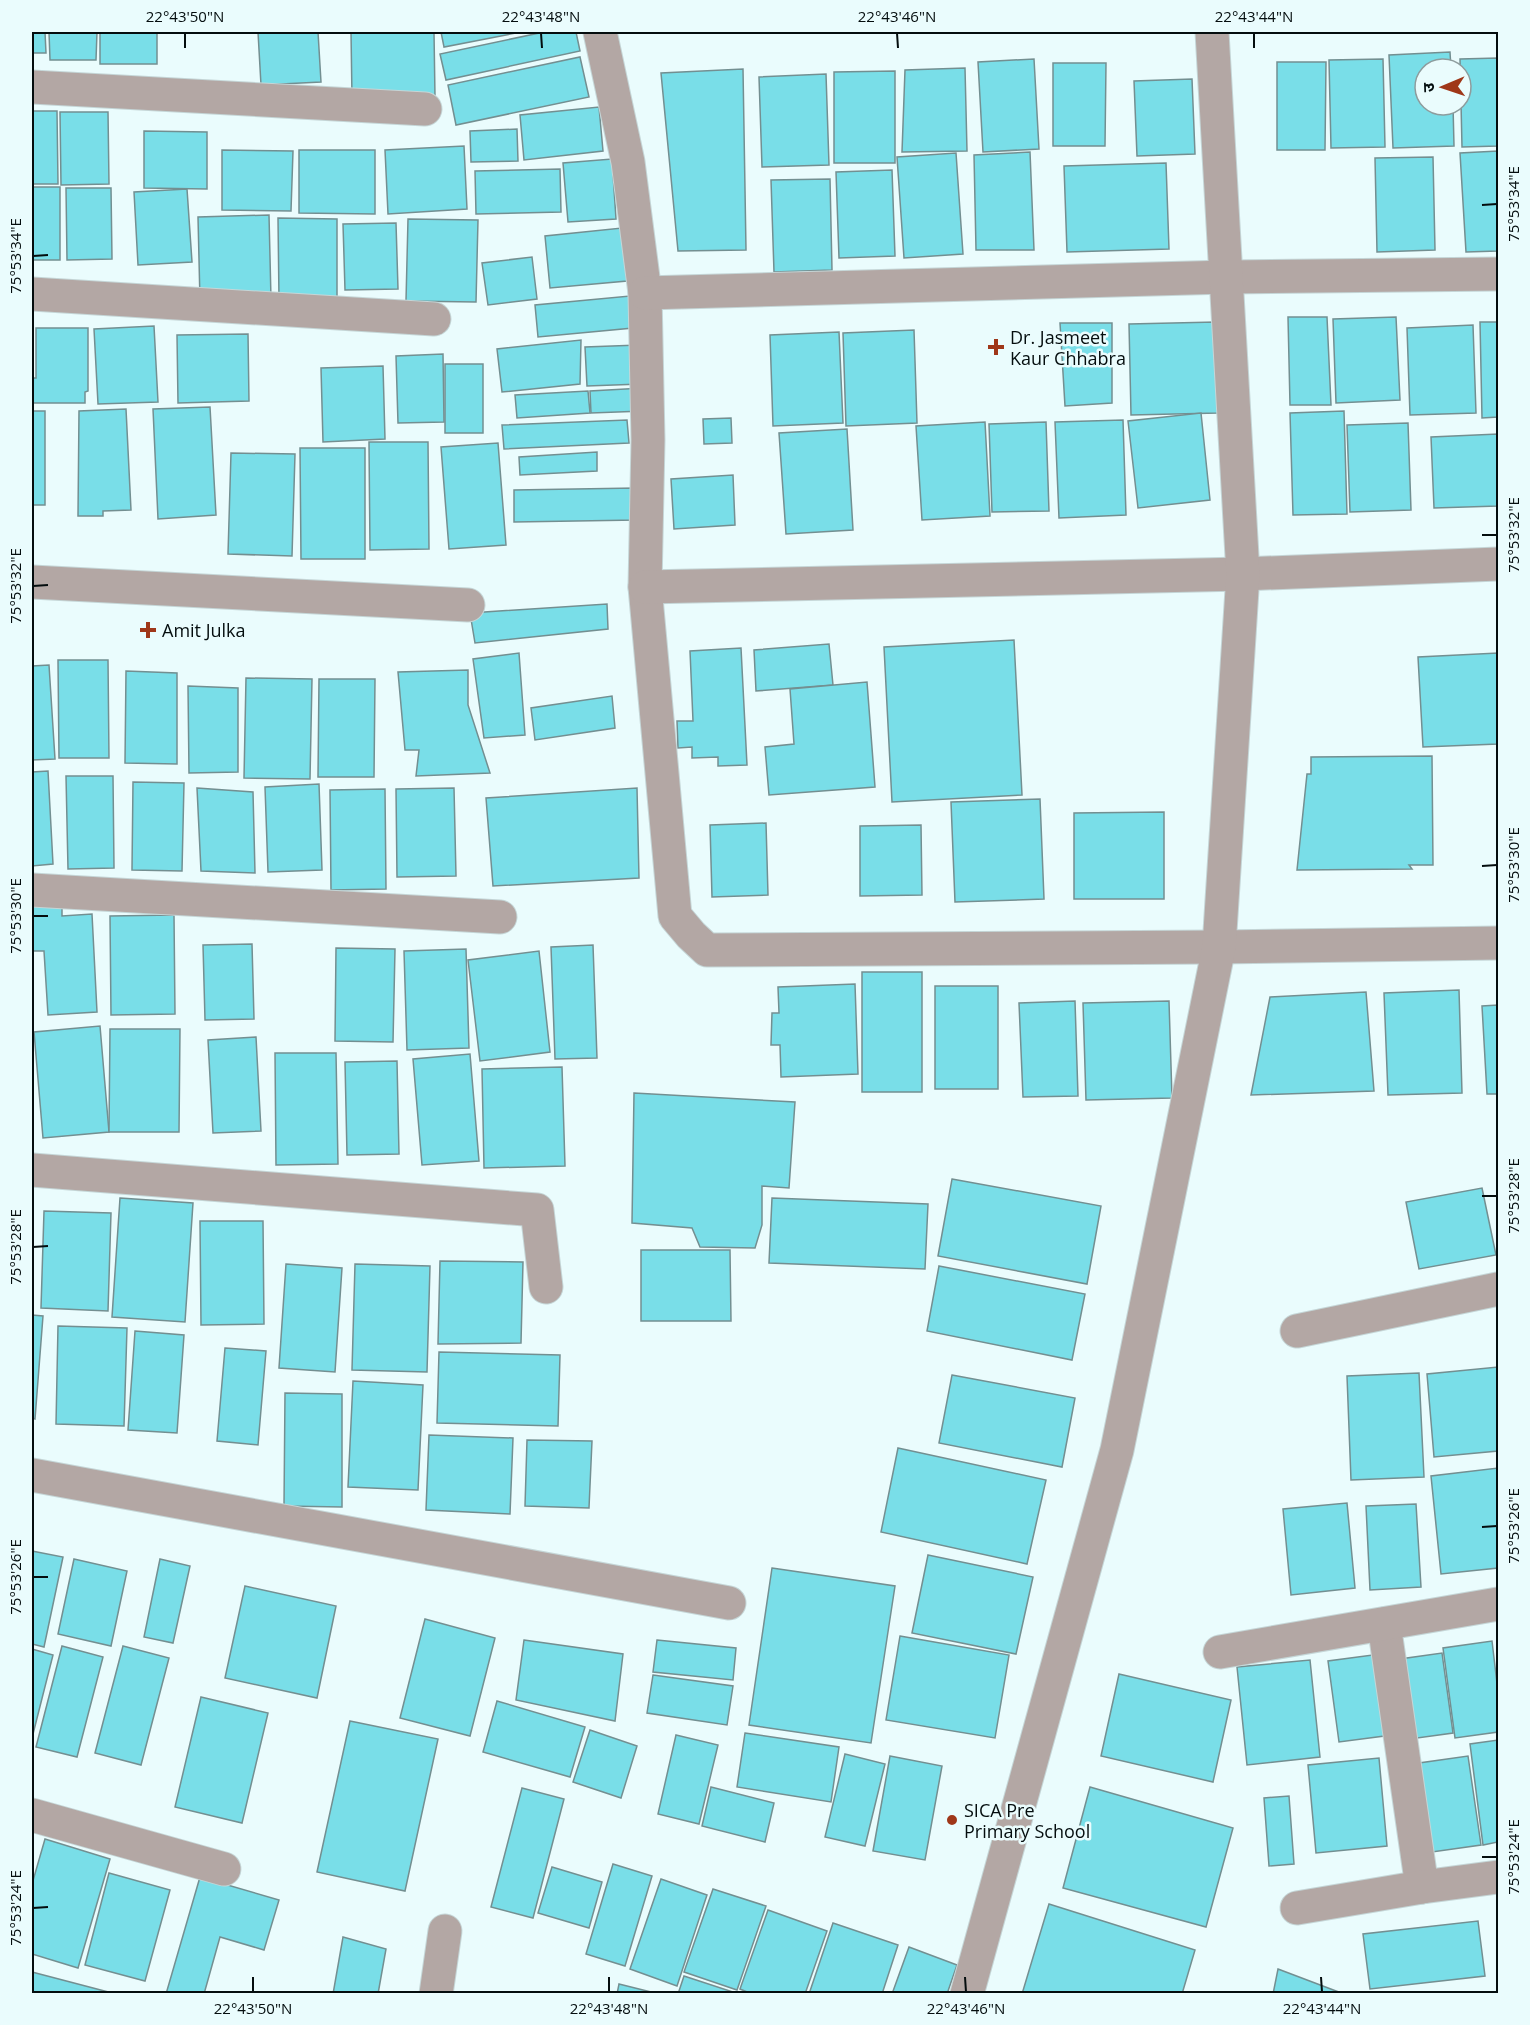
<svg xmlns="http://www.w3.org/2000/svg" width="1530" height="2025" font-family="'Open Sans','Noto Sans Devanagari',sans-serif">
  <style>
    .building { fill: #79dee8; stroke: #738f91; stroke-width: 1.5 }
    .lines { fill: none; stroke-linecap: round; stroke-linejoin: round }
    .minor-casing { stroke: #c5d6d7; stroke-width: 35 }
    .minor { stroke: #b3a7a4; stroke-width: 33 }
    .ticks { fill: none; stroke: #040d0e; stroke-width: 2 }
    .poi-dot { fill: #9f3719; stroke: #eafcfd; stroke-width: 2 }
    .labels { text-anchor: middle; dominant-baseline: central; stroke-width: 5; stroke-linejoin: round; paint-order: stroke }
    .poi-label { font-size: 18px; fill: #040d0e; stroke: #eafcfd; text-anchor: start }
    .neatline { fill: none; stroke: #040d0e; stroke-width: 2 }
    .ticks-label { font-size: 15px; text-anchor: middle; fill: #040d0e }
  </style>
  <rect width="100%" height="100%" fill="#eafcfd"/>
  <!-- building -->
  <g class="building">
    <path d="M32,32H45L46,53H32Z"/>
    <path d="M49,32H97L96,60H50Z"/>
    <rect x="100" y="32" width="57" height="32"/>
    <path d="M258,32H318L321,82L261,85Z"/>
    <path d="M351,32H434L435,97L352,98Z"/>
    <path d="M441,32H521L444,47Z"/>
    <path d="M544,32H576L580,51L446,80L440,54Z"/>
    <path d="M1450,52L1451,69H1425V105H1453L1454,146L1393,148L1389,55Z"/>
    <path d="M580,57L589,97L456,125L448,85Z"/>
    <path d="M1498,58V146L1462,147L1460,59Z"/>
    <path d="M1034,59L1039,149L983,152L978,62Z"/>
    <path d="M1383,59L1385,147L1331,148L1329,60Z"/>
    <path d="M1277,62H1326L1325,150H1277Z"/>
    <path d="M1053,63H1106L1105,146H1053Z"/>
    <path d="M965,68L967,151L902,152L905,70Z"/>
    <path d="M743,69L746,250L678,251L661,73Z"/>
    <path d="M895,71V163H834V72Z"/>
    <path d="M826,74L829,165L762,167L759,77Z"/>
    <path d="M1192,79L1195,154L1137,156L1134,81Z"/>
    <path d="M599,107L603,151L524,160L520,115Z"/>
    <path d="M32,111H57L58,184H32Z"/>
    <path d="M60,112H108L109,184L61,185Z"/>
    <path d="M517,129L518,161L471,162L470,131Z"/>
    <path d="M144,131L207,132V189L144,188Z"/>
    <path d="M464,146L467,209L388,214L385,150Z"/>
    <path d="M222,150L293,151L291,211L222,210Z"/>
    <path d="M299,150H375V214L299,213Z"/>
    <path d="M1498,151V251L1466,252L1460,153Z"/>
    <path d="M1030,152L1034,250H976L974,155Z"/>
    <path d="M956,153L963,254L904,258L897,157Z"/>
    <path d="M1433,157L1435,250L1377,252L1375,158Z"/>
    <path d="M612,159L616,219L568,222L563,163Z"/>
    <path d="M1166,163L1169,249L1067,252L1064,166Z"/>
    <path d="M560,169L561,212L476,214L475,171Z"/>
    <path d="M892,170L895,256L839,258L836,172Z"/>
    <path d="M830,179L832,270L774,272L771,180Z"/>
    <rect x="32" y="187" width="28" height="73"/>
    <path d="M66,188H111L112,259L67,260Z"/>
    <path d="M187,189L192,262L138,265L134,192Z"/>
    <path d="M269,215L271,299L200,301L198,217Z"/>
    <path d="M278,218L337,219V299L279,300Z"/>
    <path d="M408,219L478,220L476,302L406,301Z"/>
    <path d="M396,223L398,289L345,290L343,224Z"/>
    <path d="M622,228L627,281L550,288L545,236Z"/>
    <path d="M532,257L537,299L488,305L482,263Z"/>
    <path d="M630,296L633,328L538,337L535,305Z"/>
    <path d="M1288,317H1327L1331,405H1290Z"/>
    <path d="M1396,317L1400,400L1336,403L1333,319Z"/>
    <path d="M1216,322L1218,413L1131,415L1129,324Z"/>
    <path d="M1480,322H1498V417L1482,418Z"/>
    <path d="M1060,323H1112V403L1065,406Z"/>
    <path d="M1473,325L1476,413L1410,415L1407,328Z"/>
    <path d="M154,326L158,402L98,404L94,329Z"/>
    <path d="M36,328H88V391L85,392V403H32V378H36Z"/>
    <path d="M914,330L917,423L846,426L843,333Z"/>
    <path d="M839,332L843,423L773,426L770,335Z"/>
    <path d="M248,334L249,401L178,403L177,335Z"/>
    <path d="M581,340L580,384L502,392L497,349Z"/>
    <path d="M639,345L641,384L587,386L585,347Z"/>
    <path d="M443,354L444,422L398,423L396,356Z"/>
    <rect x="445" y="364" width="38" height="69"/>
    <path d="M383,366L385,439L323,442L321,368Z"/>
    <path d="M643,388L644,411L591,413L590,391Z"/>
    <path d="M588,391L590,413L517,418L515,395Z"/>
    <path d="M210,407L216,515L158,519L153,409Z"/>
    <path d="M126,409L131,510L103,511V516H78L79,411Z"/>
    <rect x="32" y="411" width="13" height="94"/>
    <path d="M1344,411L1347,514L1293,515L1290,413Z"/>
    <path d="M1201,413L1210,500L1138,508L1128,421Z"/>
    <path d="M731,418L732,443L704,444L703,419Z"/>
    <path d="M627,420L629,443L504,449L502,425Z"/>
    <path d="M1123,420L1126,515L1059,518L1055,422Z"/>
    <path d="M985,422L990,516L922,520L916,426Z"/>
    <path d="M1046,422L1049,511L992,512L989,424Z"/>
    <path d="M1408,423L1411,510L1350,512L1347,425Z"/>
    <path d="M847,429L853,530L786,534L779,433Z"/>
    <path d="M1498,434V506L1434,508L1431,437Z"/>
    <path d="M369,442H428L429,549L370,550Z"/>
    <path d="M498,443L506,545L449,549L441,447Z"/>
    <path d="M300,448H365V559H301Z"/>
    <path d="M597,452V471L520,475L519,457Z"/>
    <path d="M231,453L295,454L292,556L228,554Z"/>
    <path d="M733,475L735,525L674,529L671,479Z"/>
    <path d="M636,488L637,520L514,522V490Z"/>
    <path d="M607,604L608,629L475,643L470,613Z"/>
    <path d="M1014,640L1022,795L892,802L884,647Z"/>
    <path d="M829,644L833,685L756,691L754,650Z"/>
    <path d="M741,648L747,765L718,766V757L692,758V747L678,748L677,721H693L690,651Z"/>
    <path d="M519,653L525,735L484,738L473,659Z"/>
    <path d="M1498,653V744L1423,747L1418,657Z"/>
    <path d="M58,660H108L109,758H59Z"/>
    <path d="M49,665L55,759L32,760V666Z"/>
    <path d="M468,670V705L490,773L416,776L419,750H405L398,672Z"/>
    <path d="M126,671L177,673V764L125,763Z"/>
    <path d="M246,678L312,679L310,779L244,778Z"/>
    <path d="M319,679H375L374,777H318Z"/>
    <path d="M867,682L875,787L769,795L765,747L794,744L790,689Z"/>
    <path d="M188,686L238,688V772L189,773Z"/>
    <path d="M612,696L615,728L535,740L531,708Z"/>
    <path d="M1432,756L1433,865H1409L1412,869L1297,870L1307,774H1311V757Z"/>
    <path d="M48,771L53,864L32,866V772Z"/>
    <path d="M66,776H113L114,868L68,869Z"/>
    <path d="M133,782L184,783L182,871L132,870Z"/>
    <path d="M319,784L322,870L268,872L265,787Z"/>
    <path d="M197,788L253,792L255,873L201,871Z"/>
    <path d="M454,788L456,876L397,877L396,789Z"/>
    <path d="M637,788L639,878L493,886L486,798Z"/>
    <path d="M385,789L386,889L331,890L330,790Z"/>
    <path d="M1040,799L1044,899L955,902L951,802Z"/>
    <path d="M1164,812V899H1074V813Z"/>
    <path d="M766,823L768,895L712,897L710,825Z"/>
    <path d="M921,825L922,895L860,896V826Z"/>
    <path d="M62,903V916L92,914L97,1012L48,1015L44,951H32V904Z"/>
    <path d="M174,915L175,1014L111,1015L110,916Z"/>
    <path d="M252,944L254,1019L205,1020L203,945Z"/>
    <path d="M593,945L597,1058L555,1059L551,947Z"/>
    <path d="M336,948L395,949L393,1042L335,1041Z"/>
    <path d="M466,949L469,1048L407,1050L404,951Z"/>
    <path d="M539,951L550,1052L480,1061L468,960Z"/>
    <rect x="862" y="972" width="60" height="120"/>
    <path d="M855,984L858,1074L781,1077L780,1045H771L772,1013H779L778,987Z"/>
    <rect x="935" y="986" width="63" height="103"/>
    <path d="M1459,990L1462,1093L1388,1095L1384,993Z"/>
    <path d="M1366,992L1374,1091L1251,1095L1270,997Z"/>
    <path d="M1075,1001L1078,1096L1023,1097L1019,1003Z"/>
    <path d="M1169,1001L1172,1098L1086,1100L1083,1003Z"/>
    <path d="M1498,1005V1094H1487L1482,1006Z"/>
    <path d="M100,1026L109,1132L43,1138L34,1032Z"/>
    <path d="M110,1029H180L179,1132H109Z"/>
    <path d="M256,1037L261,1131L213,1133L208,1040Z"/>
    <path d="M275,1053H336L338,1164L276,1165Z"/>
    <path d="M470,1054L479,1161L422,1165L413,1059Z"/>
    <path d="M397,1061L399,1154L347,1155L345,1062Z"/>
    <path d="M562,1067L565,1166L484,1168L482,1069Z"/>
    <path d="M634,1093L795,1102L789,1188L762,1186V1225L755,1248L700,1247L692,1228L632,1223Z"/>
    <path d="M952,1179L1101,1206L1087,1284L938,1256Z"/>
    <path d="M1482,1188L1496,1255L1419,1269L1406,1202Z"/>
    <path d="M120,1198L193,1203L185,1322L112,1317Z"/>
    <path d="M772,1198L928,1204L925,1269L769,1263Z"/>
    <path d="M44,1211L111,1213L108,1311L41,1308Z"/>
    <path d="M200,1221H263L264,1324L201,1325Z"/>
    <path d="M641,1250H730L731,1321H641Z"/>
    <path d="M440,1261L523,1262L521,1343L438,1344Z"/>
    <path d="M286,1264L342,1268L335,1372L279,1368Z"/>
    <path d="M355,1264L430,1266L427,1372L352,1370Z"/>
    <path d="M939,1266L1085,1294L1072,1360L927,1331Z"/>
    <path d="M32,1315L43,1316L35,1419L32,1418Z"/>
    <path d="M58,1326L127,1328L124,1426L56,1424Z"/>
    <path d="M135,1331L184,1335L177,1433L128,1430Z"/>
    <path d="M225,1348L266,1351L258,1445L217,1441Z"/>
    <path d="M439,1352L560,1355L558,1426L437,1423Z"/>
    <path d="M1498,1367V1451L1434,1457L1427,1374Z"/>
    <path d="M1419,1373L1424,1477L1351,1480L1347,1376Z"/>
    <path d="M952,1375L1075,1398L1062,1467L939,1443Z"/>
    <path d="M353,1381L423,1385L418,1490L348,1487Z"/>
    <path d="M285,1393L342,1394V1507L284,1506Z"/>
    <path d="M429,1435L513,1438L510,1514L426,1510Z"/>
    <path d="M527,1440L592,1441L589,1508L525,1506Z"/>
    <path d="M898,1448L1046,1480L1027,1564L881,1532Z"/>
    <path d="M1498,1468V1568L1441,1574L1431,1476Z"/>
    <path d="M1347,1503L1355,1588L1291,1595L1283,1509Z"/>
    <path d="M1416,1504L1421,1587L1370,1590L1366,1506Z"/>
    <path d="M32,1551L63,1557L44,1647L32,1644Z"/>
    <path d="M928,1555L1033,1577L1016,1654L912,1633Z"/>
    <path d="M74,1559L127,1571L111,1646L58,1634Z"/>
    <path d="M160,1559L190,1566L173,1643L144,1637Z"/>
    <path d="M772,1568L895,1586L871,1743L749,1725Z"/>
    <path d="M245,1586L336,1606L317,1698L225,1678Z"/>
    <path d="M425,1619L495,1638L470,1736L400,1718Z"/>
    <path d="M900,1636L1009,1655L995,1738L886,1720Z"/>
    <path d="M524,1640L623,1654L615,1721L516,1700Z"/>
    <path d="M657,1640L736,1648L733,1680L653,1672Z"/>
    <path d="M1492,1641L1498,1692V1732L1455,1738L1443,1648Z"/>
    <path d="M62,1646L103,1657L77,1757L36,1747Z"/>
    <path d="M123,1646L169,1658L141,1765L95,1753Z"/>
    <path d="M32,1649L53,1655L32,1738Z"/>
    <path d="M1442,1653L1453,1733L1410,1739L1400,1659Z"/>
    <path d="M1380,1654L1392,1735L1339,1742L1328,1661Z"/>
    <path d="M1310,1660L1320,1757L1247,1765L1237,1667Z"/>
    <path d="M1119,1674L1231,1700L1213,1782L1101,1756Z"/>
    <path d="M653,1675L733,1686L727,1725L647,1713Z"/>
    <path d="M201,1697L268,1713L242,1823L175,1807Z"/>
    <path d="M497,1701L585,1727L570,1777L483,1752Z"/>
    <path d="M350,1721L438,1739L405,1891L317,1872Z"/>
    <path d="M590,1730L637,1746L621,1798L573,1782Z"/>
    <path d="M745,1733L839,1747L831,1802L737,1787Z"/>
    <path d="M676,1735L718,1745L699,1824L658,1814Z"/>
    <path d="M1498,1740V1842L1483,1845L1470,1744Z"/>
    <path d="M845,1754L885,1764L865,1846L825,1837Z"/>
    <path d="M890,1756L942,1766L925,1860L873,1851Z"/>
    <path d="M1468,1756L1481,1845L1425,1853L1412,1764Z"/>
    <path d="M1379,1758L1387,1846L1316,1853L1308,1765Z"/>
    <path d="M711,1787L774,1803L765,1842L702,1826Z"/>
    <path d="M1090,1787L1233,1828L1206,1927L1063,1888Z"/>
    <path d="M522,1788L564,1799L533,1918L491,1907Z"/>
    <path d="M1289,1796L1294,1864L1269,1866L1264,1798Z"/>
    <path d="M45,1839L110,1859L78,1968L32,1954V1884Z"/>
    <path d="M613,1864L652,1876L625,1966L586,1954Z"/>
    <path d="M552,1867L602,1882L589,1928L538,1913Z"/>
    <path d="M109,1873L170,1890L145,1981L85,1965Z"/>
    <path d="M200,1877L279,1900L264,1950L220,1937L204,1994H166Z"/>
    <path d="M661,1879L707,1895L677,1986L630,1969Z"/>
    <path d="M713,1889L766,1906L737,1990L684,1972Z"/>
    <path d="M1049,1904L1195,1950L1182,1994H1022Z"/>
    <path d="M768,1910L827,1931L805,1994H752L740,1989Z"/>
    <path d="M1478,1921L1485,1976L1370,1989L1363,1934Z"/>
    <path d="M833,1923L898,1945L882,1994H809Z"/>
    <path d="M343,1937L386,1949L378,1994H333Z"/>
    <path d="M909,1947L957,1965L947,1994H892Z"/>
    <path d="M1278,1969L1344,1994H1273Z"/>
    <path d="M32,1972L116,1994H32Z"/>
    <path d="M684,1976L736,1993V1994H678Z"/>
    <path d="M619,1984L659,1994H617Z"/>
  </g>
  <g class="lines">
    <defs>
      <g id="minor">
        <path d="M600,32L628,162L645,293L648,440L645,587L675,916L691,935L707,950L1219,947L1498,943"/>
        <path d="M32,87L425,109"/>
        <path d="M645,293L1227,277L1498,274"/>
        <path d="M32,294L434,319"/>
        <path d="M32,582L468,605"/>
        <path d="M645,587L1243,574L1498,564"/>
        <path d="M32,890L500,917"/>
        <path d="M32,1170L537,1210L546,1287"/>
        <path d="M1297,1331L1498,1289"/>
        <path d="M32,1475L729,1603"/>
        <path d="M1384,1624L1422,1887"/>
        <path d="M1220,1652L1498,1604"/>
        <path d="M32,1815L224,1869"/>
        <path d="M1297,1908L1422,1887L1498,1877"/>
        <path d="M436,1994L445,1931"/>
        <path d="M967,1994L1117,1450L1219,947L1243,574L1212,32"/>
      </g>
    </defs>
    <!-- minor casing -->
    <use href="#minor" class="minor-casing"/>
    <!-- minor -->
    <use href="#minor" class="minor"/>
  </g>
  <!-- ticks -->
  <path class="ticks" d="M185,33V48M541,33L542,48M897,33L898,48M1254,33V48M1482,205L1497,204M33,256L48,255M1482,535H1497M33,586L48,585M1482,866L1497,865M33,916H48M1482,1196H1497M33,1247L48,1246M1482,1527L1497,1526M33,1577H48M1482,1857H1497M33,1908L48,1907M253,1977V1992M609,1977V1992M965,1977L966,1992M1321,1977L1322,1992"/>
  <!-- markers -->
  <g class="poi-dot">
    <path d="M993 338h6v6h6v6h-6v6h-6v-6h-6v-6h6z"/>
    <path d="M145 621h6v6h6v6h-6v6h-6v-6h-6v-6h6z"/>
    <circle cx="952" cy="1820" r="6"/>
  </g>
  <g class="labels">
    <!-- poi labels -->
    <g class="poi-label">
      <text x="1010" y="337">Dr. Jasmeet<tspan x="1010" dy="21">Kaur Chhabra</tspan></text>
      <text x="162" y="630">Amit Julka</text>
      <text x="964" y="1810">SICA Pre<tspan x="964" dy="21">Primary School</tspan></text>
    </g>
  </g>
  <!-- border -->
  <rect width="1530" height="2025" fill="none" stroke="#eafcfd" stroke-width="66"/>
  <!-- north arrow -->
  <g transform="translate(1443 87) rotate(268)"><circle r="28" fill="#eafcfd" stroke="#8e9c9d" stroke-width="1.5"/>
  <path d="M0-4.5L10 22L0 15L-10 22Z" fill="#9f3719"/>
  <text y="-9" font-size="16" font-weight="bold" text-anchor="middle" fill="#040d0e">उ</text>
  </g>
  <rect x="33" y="33" width="1464" height="1959" class="neatline"/>
  <g class="ticks-label">
    <text x="185" y="22">22°43'50"N</text>
    <text x="541" y="22">22°43'48"N</text>
    <text x="897" y="22">22°43'46"N</text>
    <text x="1254" y="22">22°43'44"N</text>
    <text transform="translate(1514 204) rotate(-90)" y="5">75°53'34"E</text>
    <text transform="translate(16 256) rotate(-90)" y="5">75°53'34"E</text>
    <text transform="translate(1514 535) rotate(-90)" y="5">75°53'32"E</text>
    <text transform="translate(16 586) rotate(-90)" y="5">75°53'32"E</text>
    <text transform="translate(1514 865) rotate(-90)" y="5">75°53'30"E</text>
    <text transform="translate(16 916) rotate(-90)" y="5">75°53'30"E</text>
    <text transform="translate(1514 1196) rotate(-90)" y="5">75°53'28"E</text>
    <text transform="translate(16 1247) rotate(-90)" y="5">75°53'28"E</text>
    <text transform="translate(1514 1526) rotate(-90)" y="5">75°53'26"E</text>
    <text transform="translate(16 1577) rotate(-90)" y="5">75°53'26"E</text>
    <text transform="translate(1514 1857) rotate(-90)" y="5">75°53'24"E</text>
    <text transform="translate(16 1908) rotate(-90)" y="5">75°53'24"E</text>
    <text x="253" y="2014">22°43'50"N</text>
    <text x="609" y="2014">22°43'48"N</text>
    <text x="966" y="2014">22°43'46"N</text>
    <text x="1322" y="2014">22°43'44"N</text>
  </g>
</svg>
